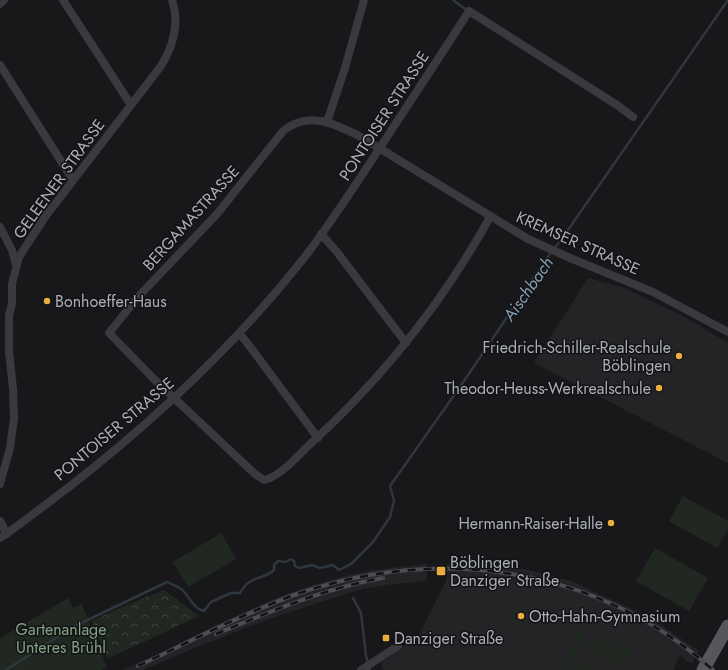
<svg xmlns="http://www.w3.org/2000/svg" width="728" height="670" font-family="Jost,sans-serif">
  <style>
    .built { fill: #242427 }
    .park { fill: url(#park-crowns) }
    .garden { fill: #202821 }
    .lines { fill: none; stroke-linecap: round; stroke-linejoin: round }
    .stream { stroke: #2e373d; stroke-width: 2.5 }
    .minor { stroke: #393a3f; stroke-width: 8 }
    .primary { stroke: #55575d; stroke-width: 13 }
    .rail-casing { stroke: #4c4e53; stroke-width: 4 }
    .rail { stroke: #131315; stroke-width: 2.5; stroke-dasharray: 8; stroke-linecap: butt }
    .poi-dot { fill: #eaad40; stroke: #131315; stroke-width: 1.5 }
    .labels { text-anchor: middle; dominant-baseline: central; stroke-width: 3; stroke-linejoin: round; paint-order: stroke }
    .street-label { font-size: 16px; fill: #abafb9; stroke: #131315 }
    .poi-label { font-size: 16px; fill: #abafb9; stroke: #131315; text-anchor: start }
    .park-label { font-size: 16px; fill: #83a384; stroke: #131315 }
    .water-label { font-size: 17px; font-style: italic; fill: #849db2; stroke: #131315 }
  </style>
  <defs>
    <pattern id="park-crowns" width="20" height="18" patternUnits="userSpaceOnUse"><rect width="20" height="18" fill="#202821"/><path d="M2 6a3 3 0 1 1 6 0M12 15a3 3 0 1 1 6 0" fill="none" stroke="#3e453f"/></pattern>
  </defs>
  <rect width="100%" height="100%" fill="#18181a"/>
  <!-- built -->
  <g class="built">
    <path d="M588,278L624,288L681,315L728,343V463L534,363Z"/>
    <path d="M465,562L501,565L532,571L571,581L630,608L657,622L699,651L691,664L679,655L674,670H383L381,663L419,635L447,579V564H460Z"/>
    <path d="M427,564V579L423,581L388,585L362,589L342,595L269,619L185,652L143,670H123L161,653L216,625L279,597L316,584L349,575L373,570Z"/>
  </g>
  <!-- park -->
  <path class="park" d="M164,590L199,616L107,659L92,621L120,608Z"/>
  <!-- garden -->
  <g class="garden">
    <path d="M683,496L728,521V529L717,548L669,521Z"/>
    <path d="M221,533L236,559L188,587L173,562Z"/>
    <path d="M655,548L708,578L689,611L636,581Z"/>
    <path d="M68,598L73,608L82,604L107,667L101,670H0V638Z"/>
    <path d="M576,630L584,633L571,670H563Z"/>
    <path d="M591,637L632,650L627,665L586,652Z"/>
    <path d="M575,663L598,670H573Z"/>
  </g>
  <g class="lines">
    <!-- stream -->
    <g class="stream">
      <path d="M453,0L465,9"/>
      <path d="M353,598L361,613L366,656L370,670"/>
      <path d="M6,670L73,627L167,582C171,584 177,586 181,589C189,595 193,609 204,611L211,602L231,593H240C242,590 245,585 248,583C256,577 267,577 274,570V565L278,561L285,562L291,559L294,561L295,566L299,568L312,565L320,568L333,565L339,570L351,564L373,542L390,517L394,501L390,486L462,384L547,258L561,240L728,0"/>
    </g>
    <!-- minor -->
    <g class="minor">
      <path d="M63,0L131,105"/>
      <path d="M0,4L4,0"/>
      <path d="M0,65L73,180"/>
      <path d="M327,122L345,68L364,0"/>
      <path d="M490,217C442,304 380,381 307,447C296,458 279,477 264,480L255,474L156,381L109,333L138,297L217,214L283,131C309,110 335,124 361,137L528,239L570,258L653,292L728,332"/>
      <path d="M0,227L12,250L16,265"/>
      <path d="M321,234L337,252L406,343"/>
      <path d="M239,333L248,344L318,438"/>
      <path d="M0,484L10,448L14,418L13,389L9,351V315L12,304V284L19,257L45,217L161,66C173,46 180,23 172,0"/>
      <path d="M0,521L7,534"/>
      <path d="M0,538C24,522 46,504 69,487C155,420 236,344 304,258C333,220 359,180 385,140C413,97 441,55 469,11L617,105L633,117"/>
      <path d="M361,670L398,646"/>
    </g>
    <!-- primary -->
    <path class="primary" d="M703,670L728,626"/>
    <defs>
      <g id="rail">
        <path d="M216,634C270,612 325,588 383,578"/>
        <path d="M138,666C189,642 240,615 294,595C439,544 596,566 713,670"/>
      </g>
    </defs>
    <!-- rail casing -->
    <use href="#rail" class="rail-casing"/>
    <!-- rail -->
    <use href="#rail" class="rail"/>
  </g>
  <!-- markers -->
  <g class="poi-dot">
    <circle cx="47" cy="301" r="4"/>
    <circle cx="679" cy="356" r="4"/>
    <circle cx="659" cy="388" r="4"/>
    <circle cx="611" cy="523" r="4"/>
    <rect x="436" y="566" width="10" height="10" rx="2"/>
    <circle cx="521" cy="616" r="4"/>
    <rect x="382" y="634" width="8" height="8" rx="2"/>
  </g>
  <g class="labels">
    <!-- street labels -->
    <g class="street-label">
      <text transform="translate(384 116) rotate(-57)">PONTOISER STRASSE</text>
      <text transform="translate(59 179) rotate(-54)">GELEENER STRASSE</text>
      <text transform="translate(191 218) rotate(-48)">BERGAMASTRASSE</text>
      <text transform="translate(578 243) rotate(24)">KREMSER STRASSE</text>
      <text transform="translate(114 429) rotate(-40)">PONTOISER STRASSE</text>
    </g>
    <!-- poi labels -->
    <g class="poi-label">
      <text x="55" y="301">Bonhoeffer-Haus</text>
      <text x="671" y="347" text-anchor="end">Friedrich-Schiller-Realschule<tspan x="671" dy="18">Böblingen</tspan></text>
      <text x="651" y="388" text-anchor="end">Theodor-Heuss-Werkrealschule</text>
      <text x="603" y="523" text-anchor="end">Hermann-Raiser-Halle</text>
      <text x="450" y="562">Böblingen<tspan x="450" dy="18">Danziger Straße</tspan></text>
      <text x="529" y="616">Otto-Hahn-Gymnasium</text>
      <text x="394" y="638">Danziger Straße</text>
    </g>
    <!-- park labels -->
    <g class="park-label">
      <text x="61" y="629">Gartenanlage<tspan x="61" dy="18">Unteres Brühl</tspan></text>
    </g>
    <!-- water labels -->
    <g class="water-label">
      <text transform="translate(528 289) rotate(-55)">Aischbach</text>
    </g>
  </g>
</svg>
